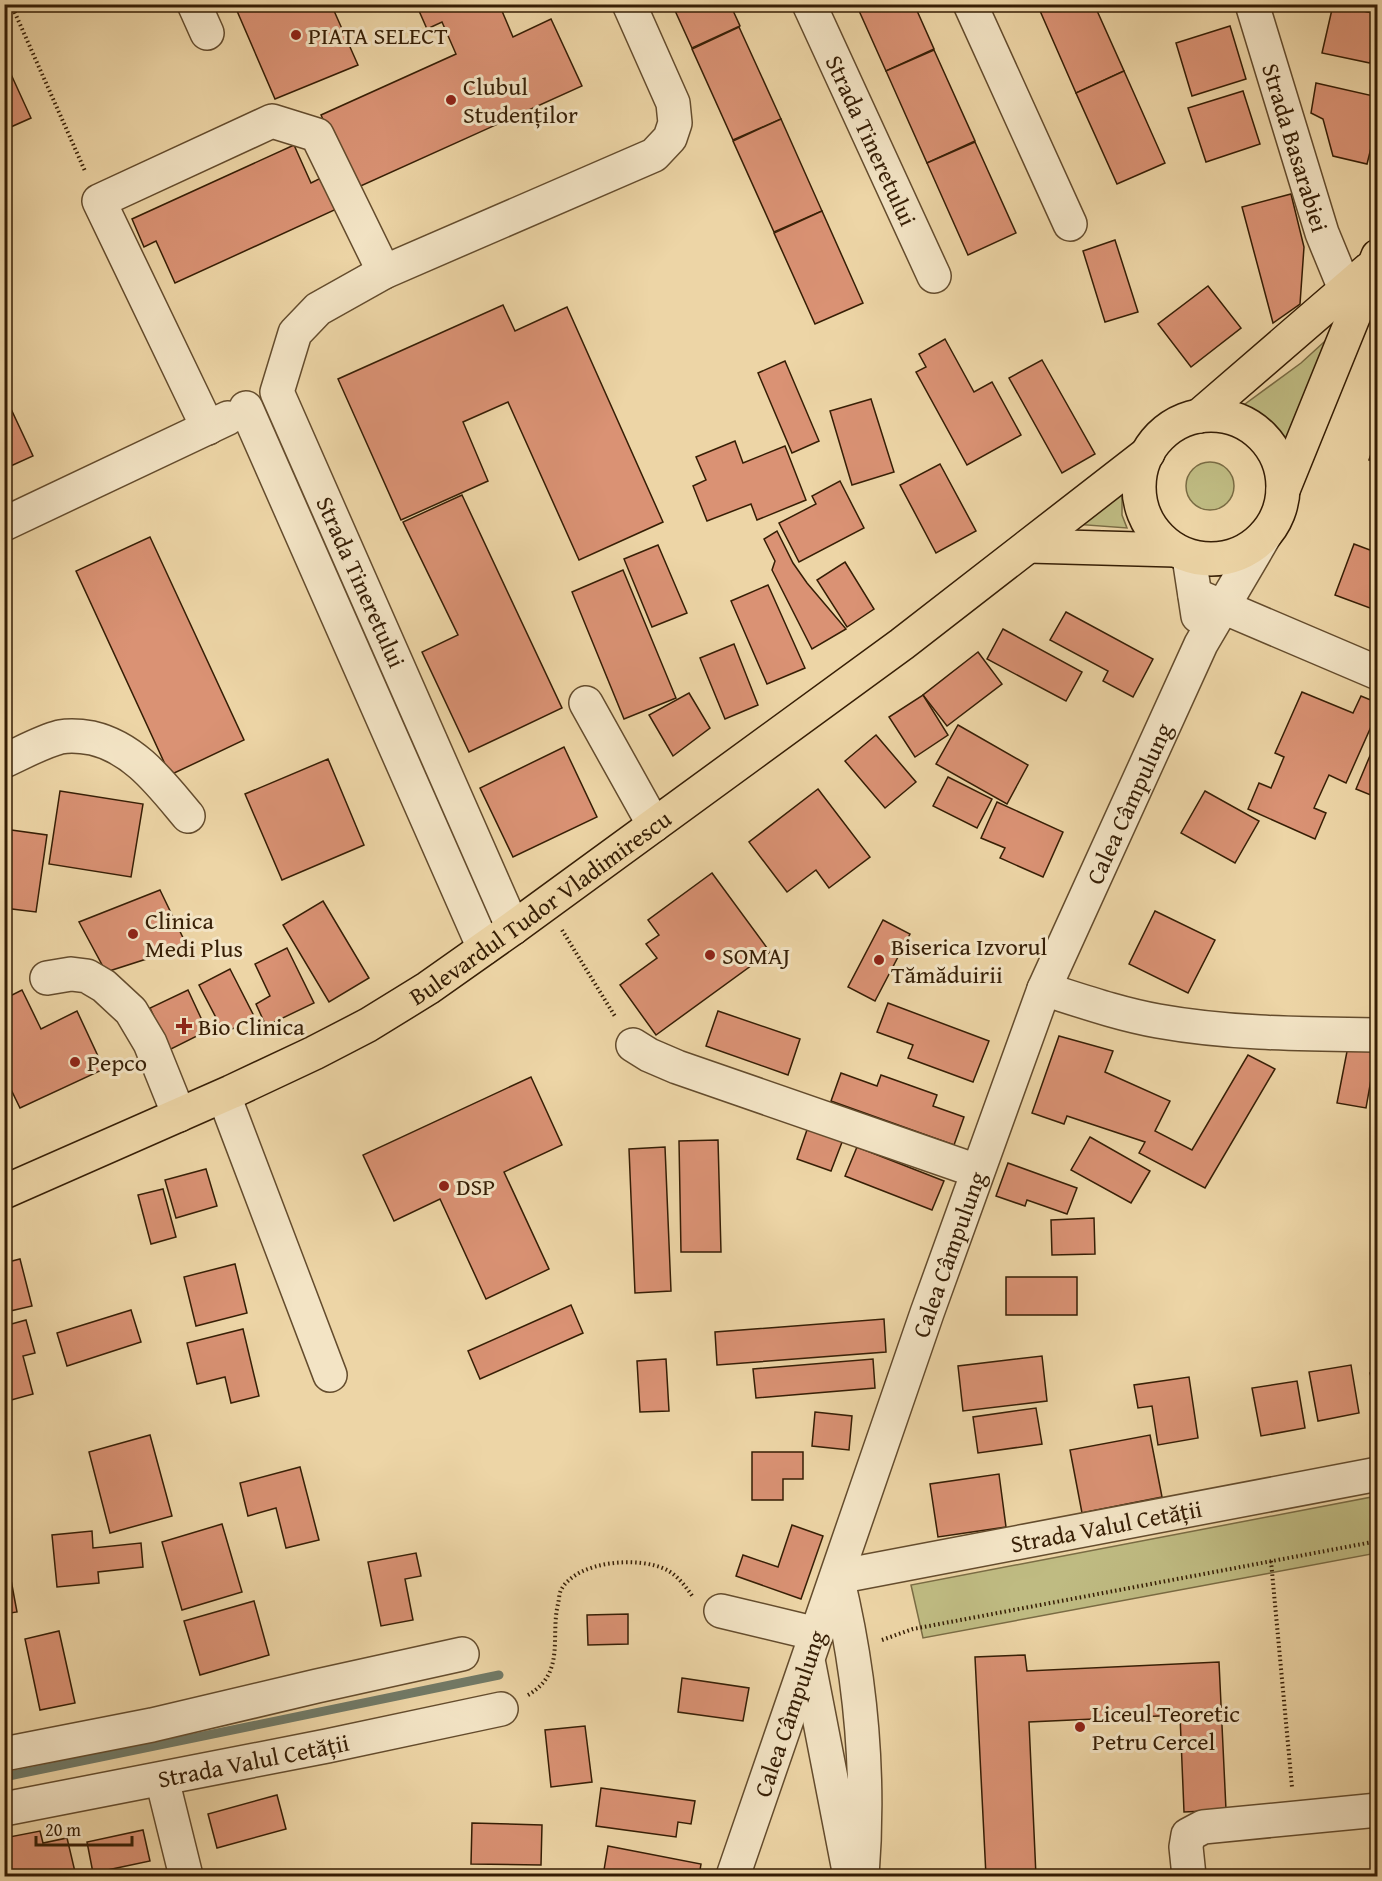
<svg xmlns="http://www.w3.org/2000/svg" width="1382" height="1881" font-family="'Gentium Book Plus',serif">
  <style>
    .green { fill: #bfbb82; stroke: #7a6c44; stroke-width: 1.5 }
    .lines { fill: none; stroke-linecap: round; stroke-linejoin: round }
    .stream { stroke: #717a67; stroke-width: 9 }
    .building { fill: #da9274; stroke: #361e05; stroke-width: 1.5 }
    .minor-casing { stroke: #644c2d; stroke-width: 36 }
    .major-casing { stroke: #361e05; stroke-width: 36 }
    .path { stroke: #361e05; stroke-width: 4; stroke-dasharray: 1.5 3; stroke-linecap: butt }
    .minor { stroke: #f3e4c5; stroke-width: 33 }
    .major { stroke: #edd5a6; stroke-width: 33 }
    .poi-dot { fill: #8f2418; stroke: #f3e4c5; stroke-width: 2 }
    .labels { text-anchor: middle; dominant-baseline: central; stroke-width: 6; stroke-linejoin: round; paint-order: stroke }
    .poi-label { font-size: 24px; fill: #361e05; stroke: #f3e4c5; text-anchor: start }
    .street-label { font-size: 24px; fill: #361e05; stroke: #f3e4c5 }
  </style>
  <rect width="100%" height="100%" fill="#edd5a6"/>
  <filter id="stains"><feTurbulence type="fractalNoise" baseFrequency=".00333" numOctaves="4"/><feColorMatrix values="0 0 0 0 .2 0 0 0 0 .09 0 0 0 0 .02 0 0 0 .5 -.17"/></filter>
  <radialGradient id="worn" r=".72"><stop offset=".6" stop-color="#630" stop-opacity="0"/><stop offset="1" stop-color="#630" stop-opacity=".3"/></radialGradient>
  <!-- green -->
  <g class="green">
    <path d="M1335,332L1285,444C1270,419 1268,417 1241,407L1301,363Z"/>
    <circle cx="1210" cy="486" r="24"/>
    <path d="M1122,492V515L1127,528L1073,524Z"/>
    <path d="M1377,1496V1553L923,1638L911,1585Z"/>
  </g>
  <g class="lines">
    <!-- stream -->
    <path class="stream" d="M4,1777L499,1675"/>
  </g>
  <!-- building -->
  <g class="building">
    <path d="M234,4H331L358,65L275,99Z"/>
    <path d="M416,4H499L513,37L551,19L582,86L354,189L321,115L456,54L442,22L427,29Z"/>
    <path d="M672,4H730L740,26L692,48Z"/>
    <path d="M856,4H914L934,49L886,71Z"/>
    <path d="M1037,4H1094L1124,71L1076,93Z"/>
    <path d="M1333,5L1378,14V46L1374,45L1370,63L1322,53Z"/>
    <path d="M1230,26L1246,79L1192,96L1176,43Z"/>
    <path d="M739,27L781,119L733,140L692,49Z"/>
    <path d="M934,50L975,141L927,163L886,71Z"/>
    <path d="M4,59L31,118L4,130Z"/>
    <path d="M1124,71L1165,163L1117,184L1076,93Z"/>
    <path d="M1316,83L1378,97V120L1367,164L1333,156L1323,119L1311,113Z"/>
    <path d="M1243,91L1260,144L1206,162L1188,108Z"/>
    <path d="M781,119L822,211L774,232L733,141Z"/>
    <path d="M975,142L1016,233L968,255L927,163Z"/>
    <path d="M294,145L311,183L327,175L341,207L175,283L156,241L144,247L132,219Z"/>
    <path d="M1291,194L1304,247L1300,304L1273,323L1242,207Z"/>
    <path d="M822,211L863,303L815,324L774,233Z"/>
    <path d="M1115,240L1138,312L1105,322L1083,251Z"/>
    <path d="M1208,286L1241,328L1191,367L1158,324Z"/>
    <path d="M503,305L515,331L567,307L663,522L579,560L508,402L463,422L488,481L401,520L338,379Z"/>
    <path d="M945,339L974,392L992,382L1021,435L967,465L916,372L926,367L919,354Z"/>
    <path d="M1042,360L1095,454L1062,473L1009,378Z"/>
    <path d="M785,361L819,441L792,453L758,373Z"/>
    <path d="M4,394L33,456L4,469Z"/>
    <path d="M871,399L894,472L852,485L830,411Z"/>
    <path d="M1378,433V462L1369,460Z"/>
    <path d="M735,441L743,463L785,446L806,500L757,520L751,504L707,521L693,486L706,480L696,457Z"/>
    <path d="M940,464L976,531L936,553L900,485Z"/>
    <path d="M840,481L864,528L799,562L779,523L816,504L812,496Z"/>
    <path d="M462,495L562,708L469,752L422,652L458,635L403,522Z"/>
    <path d="M777,531L793,563L807,583L846,629L812,649L772,570L775,561L764,539Z"/>
    <path d="M150,537L244,740L170,775L76,571Z"/>
    <path d="M1354,544L1378,553V611L1335,595Z"/>
    <path d="M658,545L687,613L652,627L624,559Z"/>
    <path d="M845,562L874,609L847,627L817,580Z"/>
    <path d="M623,570L676,698L624,719L572,592Z"/>
    <path d="M768,585L805,668L767,684L731,601Z"/>
    <path d="M1066,612L1153,659L1133,697L1103,681L1108,671L1050,640Z"/>
    <path d="M1003,629L1082,672L1066,701L987,659Z"/>
    <path d="M734,644L758,705L725,719L700,658Z"/>
    <path d="M978,652L1002,684L947,726L923,695Z"/>
    <path d="M1302,692L1353,713L1361,696L1378,703V711L1346,783L1329,775L1314,808L1326,813L1315,839L1248,809L1259,783L1271,788L1284,757L1275,753Z"/>
    <path d="M689,693L710,728L673,756L649,715Z"/>
    <path d="M923,695L948,735L915,757L889,717Z"/>
    <path d="M958,725L1028,765L1007,804L936,764Z"/>
    <path d="M876,735L916,782L885,808L845,761Z"/>
    <path d="M1377,739H1378V798L1356,789Z"/>
    <path d="M564,747L597,817L513,857L480,788Z"/>
    <path d="M328,759L364,845L282,880L245,794Z"/>
    <path d="M948,777L992,799L977,828L933,806Z"/>
    <path d="M818,789L870,857L829,888L816,870L787,892L749,842Z"/>
    <path d="M60,791L143,804L131,877L49,864Z"/>
    <path d="M1205,791L1259,821L1235,863L1181,833Z"/>
    <path d="M997,802L1063,832L1043,877L1000,858L1005,848L981,838Z"/>
    <path d="M4,829L47,835L36,912L4,908Z"/>
    <path d="M712,873L770,952L656,1035L620,985L657,958L646,944L659,935L648,920Z"/>
    <path d="M160,890L187,946L106,972L79,922Z"/>
    <path d="M323,901L369,978L329,1002L283,925Z"/>
    <path d="M1155,911L1215,940L1188,993L1129,964Z"/>
    <path d="M883,920L910,934L875,1001L848,987Z"/>
    <path d="M287,948L314,1003L266,1026L256,1004L270,996L255,964Z"/>
    <path d="M230,969L255,1018L224,1033L199,985Z"/>
    <path d="M22,990L41,1029L77,1011L104,1069L20,1108L4,1075V999Z"/>
    <path d="M188,990L207,1031L169,1050L150,1008Z"/>
    <path d="M888,1003L989,1041L973,1082L908,1058L913,1045L877,1032Z"/>
    <path d="M718,1011L800,1039L788,1075L706,1046Z"/>
    <path d="M1059,1036L1113,1051L1105,1072L1170,1101L1155,1131L1192,1150L1248,1055L1275,1069L1205,1188L1139,1153L1145,1142L1067,1116L1064,1124L1032,1113Z"/>
    <path d="M1349,1041L1377,1046L1366,1108L1337,1103Z"/>
    <path d="M841,1073L877,1086L881,1075L937,1095L933,1106L964,1117L954,1145L831,1101Z"/>
    <path d="M531,1077L562,1145L504,1172L549,1269L486,1299L440,1199L394,1221L363,1155Z"/>
    <path d="M809,1124L844,1137L831,1171L797,1159Z"/>
    <path d="M1090,1137L1150,1171L1131,1203L1071,1170Z"/>
    <path d="M718,1140L721,1252H681L679,1141Z"/>
    <path d="M665,1147L671,1291L635,1293L629,1149Z"/>
    <path d="M857,1147L944,1181L932,1210L845,1176Z"/>
    <path d="M1008,1163L1077,1188L1067,1214L1027,1200L1025,1206L996,1196Z"/>
    <path d="M206,1169L217,1206L176,1218L165,1180Z"/>
    <path d="M163,1189L176,1237L151,1244L138,1195Z"/>
    <path d="M1094,1218L1095,1254L1052,1255L1051,1220Z"/>
    <path d="M20,1259L32,1306L6,1312L4,1263Z"/>
    <path d="M235,1264L247,1313L196,1326L184,1277Z"/>
    <rect x="1006" y="1277" width="71" height="38"/>
    <path d="M571,1305L583,1333L480,1379L468,1351Z"/>
    <path d="M131,1310L141,1342L67,1366L57,1333Z"/>
    <path d="M884,1319L886,1352L717,1365L715,1332Z"/>
    <path d="M26,1320L35,1353L23,1356L33,1394L4,1402V1326Z"/>
    <path d="M243,1329L259,1396L231,1403L225,1377L197,1384L187,1343Z"/>
    <path d="M1042,1356L1047,1401L963,1411L958,1366Z"/>
    <path d="M666,1359L669,1411L640,1412L637,1361Z"/>
    <path d="M873,1359L875,1388L756,1398L753,1369Z"/>
    <path d="M1351,1365L1359,1413L1318,1421L1309,1372Z"/>
    <path d="M1378,1371V1403L1370,1373Z"/>
    <path d="M1189,1377L1198,1438L1158,1445L1152,1406L1138,1408L1134,1385Z"/>
    <path d="M1297,1381L1305,1428L1261,1436L1252,1388Z"/>
    <path d="M1036,1408L1042,1444L978,1453L973,1417Z"/>
    <path d="M815,1412L852,1416L849,1450L812,1446Z"/>
    <path d="M150,1435L172,1516L110,1533L89,1452Z"/>
    <path d="M1150,1435L1162,1497L1082,1513L1070,1450Z"/>
    <path d="M752,1452H803V1479H783V1500H752Z"/>
    <path d="M300,1467L319,1540L286,1548L276,1508L248,1516L240,1483Z"/>
    <path d="M999,1474L1006,1527L938,1537L930,1484Z"/>
    <path d="M222,1524L242,1592L182,1610L162,1542Z"/>
    <path d="M792,1525L823,1536L801,1599L736,1576L743,1555L778,1567Z"/>
    <path d="M92,1531L93,1548L141,1543L143,1567L98,1572L99,1583L57,1587L52,1535Z"/>
    <path d="M416,1553L421,1576L405,1579L413,1620L381,1626L368,1562Z"/>
    <path d="M11,1580L17,1612L4,1614V1581Z"/>
    <path d="M254,1601L269,1655L200,1675L184,1621Z"/>
    <path d="M628,1614V1644L588,1645L587,1615Z"/>
    <path d="M59,1631L75,1703L40,1710L25,1639Z"/>
    <path d="M1025,1655L1027,1671L1219,1662L1226,1810L1184,1812L1180,1715L1029,1722L1036,1876H986L975,1657Z"/>
    <path d="M4,1658L11,1699L4,1700Z"/>
    <path d="M682,1678L749,1688L743,1721L678,1712Z"/>
    <path d="M585,1726L592,1782L551,1787L545,1730Z"/>
    <path d="M601,1788L695,1801L691,1824L678,1822L676,1837L596,1826Z"/>
    <path d="M277,1795L286,1829L217,1848L208,1814Z"/>
    <path d="M472,1823L542,1825L541,1865L471,1864Z"/>
    <path d="M143,1830L150,1861L93,1873L87,1842Z"/>
    <path d="M40,1831L43,1843L67,1838L76,1876H7L4,1865V1838Z"/>
    <path d="M608,1846L701,1864L699,1876H603Z"/>
  </g>
  <g class="lines">
    <defs>
      <g id="minor">
        <path d="M194,4L207,33"/>
        <path id="s1" d="M809,4L934,276"/>
        <path d="M970,4L1070,224"/>
        <path id="s2" d="M1252,4L1322,233L1345,289"/>
        <path d="M246,408L484,948"/>
        <path d="M208,428L99,201L272,121L317,135L384,272"/>
        <path d="M4,524L228,418"/>
        <path d="M1189,557L1198,616"/>
        <path d="M1195,595L1378,673"/>
        <path d="M586,703L654,825"/>
        <path d="M4,761C22,753 41,742 60,737C71,735 81,736 92,738C135,748 161,784 188,816"/>
        <path d="M513,928L277,392L295,333L318,309L384,272L654,155L670,138L675,123L673,103L629,4"/>
        <path d="M47,978L71,974L87,976L104,986L131,1011L150,1043L179,1115"/>
        <path d="M1044,989C1082,1001 1119,1014 1158,1021C1230,1034 1305,1034 1378,1035"/>
        <path d="M633,1045L649,1055L677,1067L977,1171"/>
        <path d="M224,1096L330,1375"/>
        <path id="s3" d="M837,1577L1378,1474"/>
        <path d="M837,1577C861,1676 870,1775 862,1876"/>
        <path d="M721,1611L817,1634"/>
        <path d="M809,1665L850,1876"/>
        <path d="M4,1754L152,1725L317,1686L462,1654"/>
        <path d="M162,1779L186,1876"/>
        <path id="s4" d="M4,1809L327,1746L501,1709"/>
        <path id="s5" d="M733,1876L927,1313L1044,989L1201,644L1265,535"/>
        <path d="M1189,1876L1186,1847L1188,1835L1203,1827L1378,1810"/>
      </g>
      <g id="major">
        <circle cx="1211" cy="487" r="72"/>
        <path d="M1199,416L1368,270"/>
        <path d="M1283,490L1378,256"/>
        <path d="M1029,546L1175,550"/>
        <path id="s6" d="M4,1192L231,1092L314,1053L368,1025L428,988L513,928L902,644L1148,453"/>
      </g>
    </defs>
    <!-- minor casing -->
    <use href="#minor" class="minor-casing"/>
    <!-- major casing -->
    <use href="#major" class="major-casing"/>
    <!-- path -->
    <g class="path">
      <path d="M11,4L85,171"/>
      <path d="M562,930L616,1018"/>
      <path d="M1271,1561L1292,1787"/>
      <path d="M882,1640L913,1629L1378,1541"/>
      <path d="M528,1695C566,1673 550,1637 558,1604C559,1600 559,1594 561,1590C577,1560 640,1556 667,1570C678,1576 686,1587 693,1597"/>
    </g>
    <!-- minor -->
    <use href="#minor" class="minor"/>
    <!-- major -->
    <use href="#major" class="major"/>
  </g>
  <!-- markers -->
  <g class="poi-dot">
    <circle cx="296" cy="35" r="6"/>
    <circle cx="451" cy="100" r="6"/>
    <circle cx="133" cy="934" r="6"/>
    <circle cx="710" cy="955" r="6"/>
    <circle cx="879" cy="960" r="6"/>
    <path d="M181 1017h6v6h6v6h-6v6h-6v-6h-6v-6h6z"/>
    <circle cx="75" cy="1062" r="6"/>
    <circle cx="444" cy="1186" r="6"/>
    <circle cx="1080" cy="1727" r="6"/>
  </g>
  <g class="labels">
    <!-- poi labels -->
    <g class="poi-label">
      <text x="308" y="35">PIATA SELECT</text>
      <text x="463" y="86">Clubul<tspan x="463" dy="28">Studenților</tspan></text>
      <text x="145" y="920">Clinica<tspan x="145" dy="28">Medi Plus</tspan></text>
      <text x="891" y="946">Biserica Izvorul<tspan x="891" dy="28">Tămăduirii</tspan></text>
      <text x="722" y="955">SOMAJ</text>
      <text x="198" y="1026">Bio Clinica</text>
      <text x="87" y="1062">Pepco</text>
      <text x="456" y="1186">DSP</text>
      <text x="1092" y="1713">Liceul Teoretic<tspan x="1092" dy="28">Petru Cercel</tspan></text>
    </g>
    <!-- street labels -->
    <g class="street-label">
      <text stroke="none"><textPath href="#s1" startOffset="150">Strada Tineretului</textPath></text>
      <text stroke="none"><textPath href="#s2" startOffset="150">Strada Basarabiei</textPath></text>
      <text transform="translate(361 582) rotate(66)">Strada Tineretului</text>
      <text stroke="none"><textPath href="#s5" startOffset="1144">Calea Câmpulung</textPath></text>
      <text stroke="none"><textPath href="#s6" startOffset="609">Bulevardul Tudor Vladimirescu</textPath></text>
      <text stroke="none"><textPath href="#s5" startOffset="658">Calea Câmpulung</textPath></text>
      <text stroke="none"><textPath href="#s3" startOffset="274">Strada Valul Cetății</textPath></text>
      <text stroke="none"><textPath href="#s5" startOffset="172">Calea Câmpulung</textPath></text>
      <text stroke="none"><textPath href="#s4" startOffset="254">Strada Valul Cetății</textPath></text>
    </g>
  </g>
  <!-- margin -->
  <rect width="1382" height="1881" fill="none" stroke="#edd5a6" stroke-width="24"/>
  <rect x="6" y="6" width="1370" height="1869" fill="none" stroke="#361e05" stroke-width="3"/>
  <rect x="12" y="12" width="1358" height="1857" fill="none" stroke="#361e05" stroke-width="1.5"/>
  <!-- scale -->
  <path d="M36 1836v9h96v-9" fill="none" stroke="#361e05" stroke-width="3"/>
  <text x="45" y="1836" font-size="18" fill="#361e05" stroke="#f3e4c5" stroke-width="4.5" paint-order="stroke">20 m</text>
  <rect width="100%" height="100%" filter="url(#stains)"/>
  <rect width="100%" height="100%" fill="url(#worn)"/>
</svg>
